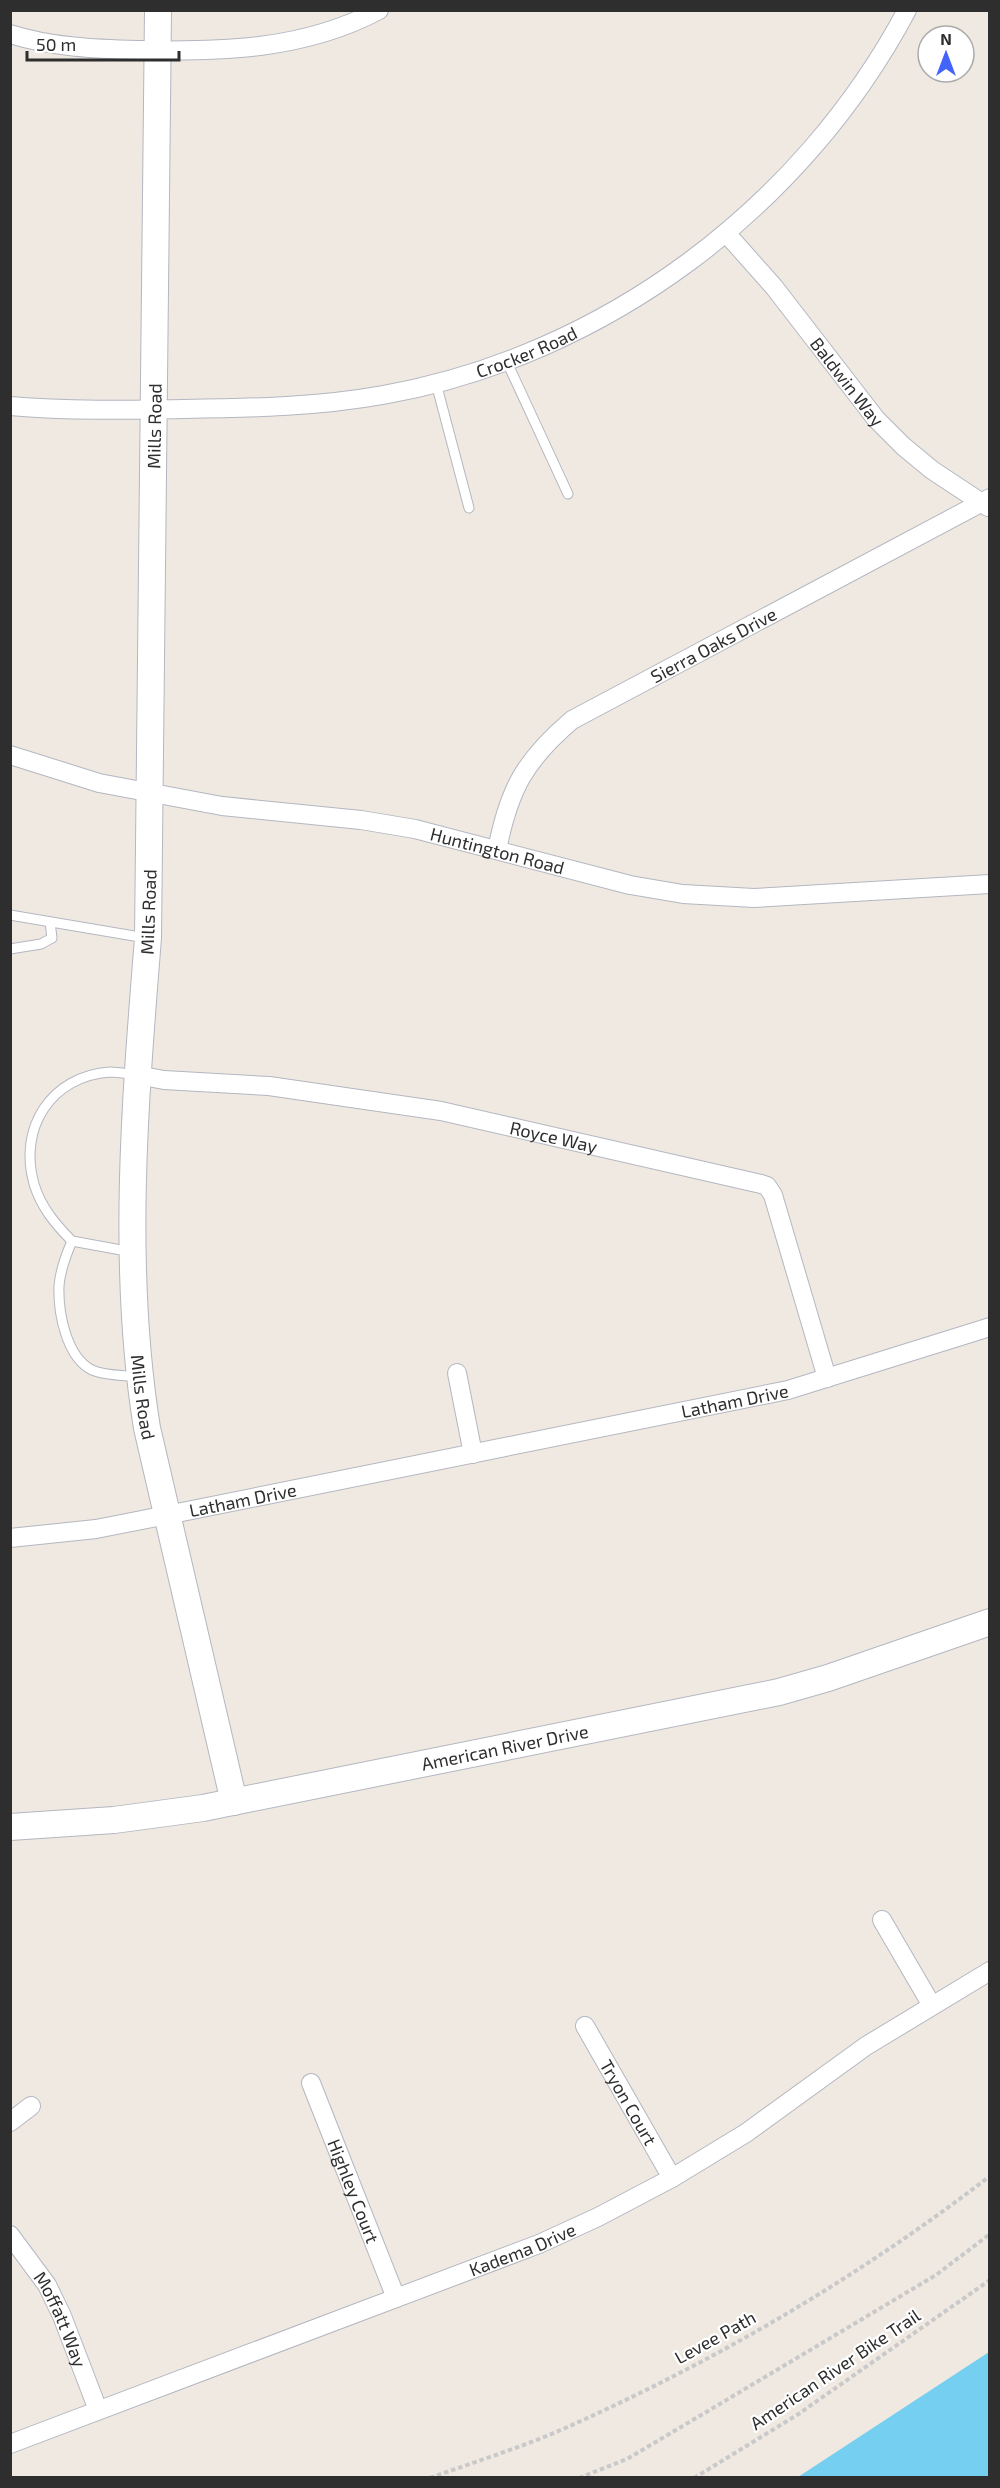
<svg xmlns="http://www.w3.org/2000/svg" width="1000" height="2488" font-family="'Exo 2',sans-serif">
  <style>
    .water { fill: #75cff0 }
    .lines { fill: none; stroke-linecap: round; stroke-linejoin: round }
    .lane-casing { stroke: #b4b7c1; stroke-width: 11 }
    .street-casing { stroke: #b4b7c1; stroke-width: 20 }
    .secondary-casing { stroke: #b4b7c1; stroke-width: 28 }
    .path { stroke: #c9c9c9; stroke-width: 4; stroke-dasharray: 4.5 3; stroke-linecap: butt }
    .lane { stroke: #fff; stroke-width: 9 }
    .street { stroke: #fff; stroke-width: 18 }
    .secondary { stroke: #fff; stroke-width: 26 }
    .labels { text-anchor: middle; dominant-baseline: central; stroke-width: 4.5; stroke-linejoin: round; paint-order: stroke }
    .street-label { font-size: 18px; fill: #2e2e2e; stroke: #fff }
  </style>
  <rect width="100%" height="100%" fill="#efe9e1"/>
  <!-- water -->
  <path class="water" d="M989,2352V2477H798Z"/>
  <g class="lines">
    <defs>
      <g id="lane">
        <path d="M506,360L568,494"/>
        <path d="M436,383L469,508"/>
        <path d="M10,915L146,938"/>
        <path d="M10,949L41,944L52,938L50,922"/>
        <path d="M72,1241C55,1224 41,1207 34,1184C18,1128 51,1076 110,1072C118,1072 128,1074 137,1075"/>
        <path d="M132,1252L72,1241C66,1255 60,1270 59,1286C58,1312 66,1357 92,1370C105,1376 125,1375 139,1377"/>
      </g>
      <g id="street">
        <path d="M10,34C51,47 95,49 138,50C221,52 304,50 379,10"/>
        <path id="s1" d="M726,233L774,287L876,419L903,446L932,470L988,507"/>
        <path id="s2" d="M10,406C68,411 126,410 184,409C251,408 316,407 383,395C604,356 802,208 907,10"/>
        <path id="s3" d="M10,755L99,783L222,806L361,820L415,829L630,885L683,894L754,898L990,884"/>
        <path id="s4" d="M497,850C509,789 525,760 572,720L990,498"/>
        <path id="s5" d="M137,1075L164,1080L269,1086L441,1111L761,1184L767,1186L773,1195L827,1378"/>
        <path d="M457,1373L473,1454"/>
        <path id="s6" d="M10,1538L96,1529L167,1515L788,1390L990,1327"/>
        <path d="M882,1920L931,2004"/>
        <path id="s7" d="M585,2026L672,2178"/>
        <path id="s8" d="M311,2083L396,2298"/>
        <path d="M10,2122L31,2106"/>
        <path id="s9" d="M10,2235L47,2285L62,2316L98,2410"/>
        <path id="s10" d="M10,2444L539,2244L598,2217L672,2178L746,2133L866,2046L990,1971"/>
      </g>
      <g id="secondary">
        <path id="s11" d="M158,10L148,938C135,1100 121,1267 147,1428L234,1802"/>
        <path id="s12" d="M10,1827L114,1820L203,1808L779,1692L828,1678L990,1622"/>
      </g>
    </defs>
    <!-- lane casing -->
    <use href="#lane" class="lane-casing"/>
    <!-- street casing -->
    <use href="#street" class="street-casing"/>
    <!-- secondary casing -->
    <use href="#secondary" class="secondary-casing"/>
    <!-- path -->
    <g class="path">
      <path d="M430,2478C474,2462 520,2448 563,2429C714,2362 859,2277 990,2176"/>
      <path d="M579,2478L627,2459L708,2411L936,2275L990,2234"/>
      <path d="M694,2478L797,2415L990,2280"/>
    </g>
    <!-- lane -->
    <use href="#lane" class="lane"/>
    <!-- street -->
    <use href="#street" class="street"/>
    <!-- secondary -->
    <use href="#secondary" class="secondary"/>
  </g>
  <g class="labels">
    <!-- street labels -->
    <g class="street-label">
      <text stroke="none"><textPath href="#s2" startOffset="524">Crocker Road</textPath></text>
      <text stroke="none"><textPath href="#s1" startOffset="192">Baldwin Way</textPath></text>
      <text transform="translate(154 426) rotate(-89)">Mills Road</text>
      <text stroke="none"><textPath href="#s4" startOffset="314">Sierra Oaks Drive</textPath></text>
      <text stroke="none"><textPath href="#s3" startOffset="498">Huntington Road</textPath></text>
      <text transform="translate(148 912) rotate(-88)">Mills Road</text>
      <text stroke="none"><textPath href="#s5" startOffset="422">Royce Way</textPath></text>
      <text stroke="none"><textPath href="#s11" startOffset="1388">Mills Road</textPath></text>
      <text stroke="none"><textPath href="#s6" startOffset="738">Latham Drive</textPath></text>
      <text stroke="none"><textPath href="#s6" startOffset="236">Latham Drive</textPath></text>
      <text stroke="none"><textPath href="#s12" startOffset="502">American River Drive</textPath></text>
      <text stroke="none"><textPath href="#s7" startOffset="88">Tryon Court</textPath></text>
      <text stroke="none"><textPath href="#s8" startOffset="116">Highley Court</textPath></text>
      <text stroke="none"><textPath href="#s10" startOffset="548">Kadema Drive</textPath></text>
      <text stroke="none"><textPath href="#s9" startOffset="99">Moffatt Way</textPath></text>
      <text transform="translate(715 2337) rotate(-29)">Levee Path</text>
      <text transform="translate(835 2369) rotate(-34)">American River Bike Trail</text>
    </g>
  </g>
  <!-- border -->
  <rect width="1000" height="2488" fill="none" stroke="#2e2e2e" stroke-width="24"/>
  <!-- north arrow -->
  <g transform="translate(946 54)"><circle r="28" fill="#ffffff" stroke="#ababab" stroke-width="1.5"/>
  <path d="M0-4.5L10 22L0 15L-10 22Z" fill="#4264fb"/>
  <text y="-9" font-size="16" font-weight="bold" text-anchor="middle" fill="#2e2e2e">N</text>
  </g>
  <!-- scale -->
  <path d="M27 51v9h152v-9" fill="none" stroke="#2e2e2e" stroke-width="3"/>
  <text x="36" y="51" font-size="18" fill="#2e2e2e" stroke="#ffffff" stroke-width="4.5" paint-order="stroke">50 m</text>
</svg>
